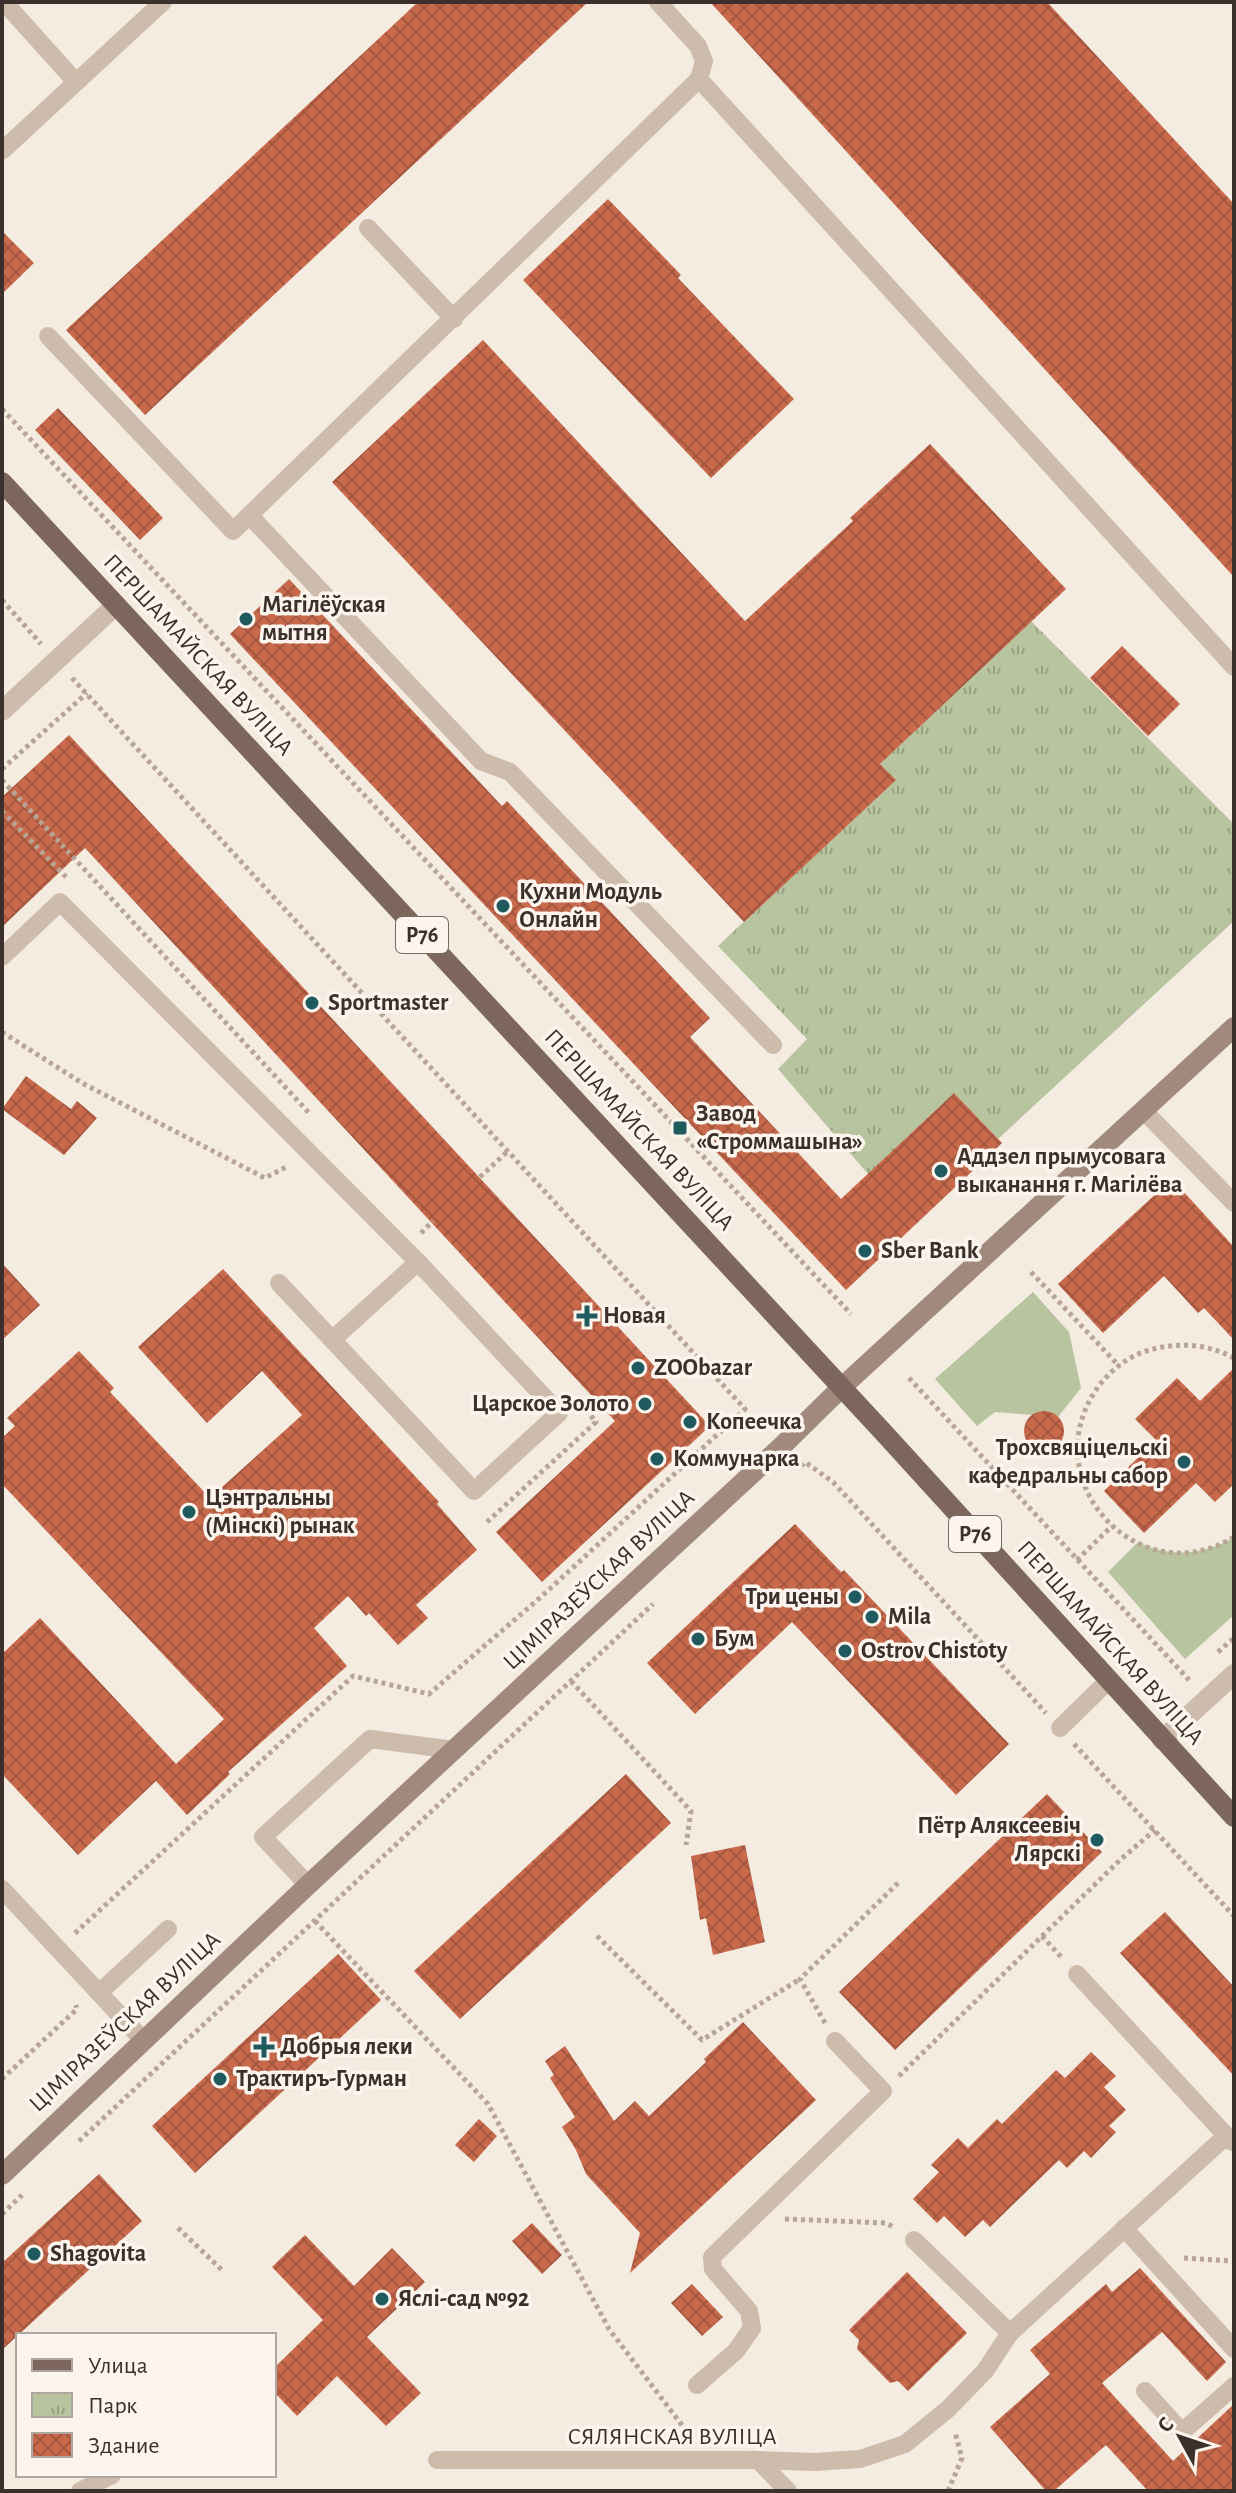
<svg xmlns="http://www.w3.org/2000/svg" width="1236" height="2493" font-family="'Alegreya Sans',sans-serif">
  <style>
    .grass { fill: #b8c4a0 }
    .park { fill: url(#park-tufts) }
    .building { fill: url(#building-cross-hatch) }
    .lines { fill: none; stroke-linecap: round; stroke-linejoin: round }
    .path { stroke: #b9a596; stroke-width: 5; stroke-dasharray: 4 4; stroke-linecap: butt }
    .lane { stroke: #cdbbac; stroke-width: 18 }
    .street { stroke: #cdbbac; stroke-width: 20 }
    .secondary { stroke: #a18a7d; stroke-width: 20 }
    .primary { stroke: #7d675c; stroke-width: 20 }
    .poi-dot { fill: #1f5a5e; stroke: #fbf5ee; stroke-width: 3 }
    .labels { text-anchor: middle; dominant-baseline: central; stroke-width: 7; stroke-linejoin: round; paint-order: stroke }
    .shield { fill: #fbf5ee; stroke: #756b66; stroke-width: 2 }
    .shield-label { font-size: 22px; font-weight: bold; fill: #3b302b }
    .poi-label { font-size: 24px; font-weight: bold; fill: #3b302b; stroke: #fbf5ee; text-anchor: start }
    .street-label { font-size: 24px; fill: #3b302b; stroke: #fbf5ee }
  </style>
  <defs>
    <pattern id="park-tufts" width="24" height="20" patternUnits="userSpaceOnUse" patternTransform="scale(2)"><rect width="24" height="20" fill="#b8c4a0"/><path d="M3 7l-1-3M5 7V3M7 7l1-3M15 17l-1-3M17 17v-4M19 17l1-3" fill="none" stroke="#97a083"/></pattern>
    <pattern id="building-cross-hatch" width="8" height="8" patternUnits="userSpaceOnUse" patternTransform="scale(2)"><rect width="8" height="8" fill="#c8694b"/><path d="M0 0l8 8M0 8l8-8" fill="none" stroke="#a4573f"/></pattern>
  </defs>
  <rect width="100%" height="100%" fill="#f4ebe1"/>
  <!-- grass -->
  <g class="grass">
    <path d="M1033,1292L1069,1332L1081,1388L1058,1417L995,1412L977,1426L935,1379Z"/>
    <path d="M1234,1537V1615L1185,1659L1108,1572L1138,1542C1168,1558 1205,1555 1234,1537Z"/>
  </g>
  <!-- park -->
  <path class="park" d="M1031,621L1234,824V921L998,1139L954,1093L868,1174L778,1069L807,1039L718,946L895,780L880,764Z"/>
  <!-- building -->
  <g class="building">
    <path d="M418,2H588L145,415L66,330Z"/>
    <path d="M710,2H1047L1234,204V577Z"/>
    <path d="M608,199L681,275L678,278L794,399L711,478L523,280Z"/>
    <path d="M2,231L34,263L2,294Z"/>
    <path d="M483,340L745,621L853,521L850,518L930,444L1066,589L880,764L896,780L744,922L332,482Z"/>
    <path d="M58,408L163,518L140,540L35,430Z"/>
    <path d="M289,579L502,806L507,801L710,1018L690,1037L841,1199L954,1093L1002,1143L846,1290L230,634Z"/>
    <path d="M1122,646L1180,704L1148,736L1090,678Z"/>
    <path d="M69,735L710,1426L542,1582L496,1532L615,1421L85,848L2,927V797Z"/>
    <path d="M26,1076L71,1109L77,1101L97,1118L64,1155L2,1109Z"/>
    <path d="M1172,1179L1234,1247V1340L1204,1308L1198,1313L1164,1276L1103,1333L1058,1284Z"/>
    <path d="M2,1263L40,1305L2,1340Z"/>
    <path d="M223,1269L439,1502L437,1504L477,1550L416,1605L428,1618L398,1645L369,1613L366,1616L348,1596L314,1628L347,1666L228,1772L230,1774L187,1815L156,1781L78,1855L2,1774V1654L40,1618L176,1764L224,1719L2,1484V1438L15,1426L7,1418L79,1351L114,1388L110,1392L210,1498L302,1415L262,1371L207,1423L138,1347Z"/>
    <path d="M1234,1368V1484L1215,1502L1196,1483L1144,1533L1104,1491L1156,1440L1135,1419L1177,1378L1200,1401Z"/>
    <circle cx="1044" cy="1431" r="20"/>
    <path d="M795,1524L841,1572L844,1570L1009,1744L956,1795L792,1622L695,1714L647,1663Z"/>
    <path d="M626,1774L671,1823L460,2019L414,1971Z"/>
    <path d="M1047,1794L1102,1852L895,2050L839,1992Z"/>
    <path d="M745,1845L765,1942L713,1955L706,1918L700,1920L691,1856Z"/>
    <path d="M1165,1912L1234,1987V2076L1120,1953Z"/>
    <path d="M338,1954L381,2000L195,2173L152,2126Z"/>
    <path d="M743,2022L816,2100L630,2273L640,2233L586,2174L576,2150L562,2127L575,2117L550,2078L554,2075L545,2061L565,2046L614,2121L635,2101L649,2116L706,2062L704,2059Z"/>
    <path d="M1091,2052L1116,2076L1104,2087L1126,2110L1109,2126L1116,2132L1091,2158L1084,2151L1067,2168L1059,2160L990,2227L983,2220L965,2237L944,2216L937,2223L913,2199L939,2172L931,2165L958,2138L968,2148L997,2119L1002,2124L1056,2070L1065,2078Z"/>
    <path d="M479,2119L497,2136L474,2162L455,2145Z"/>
    <path d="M99,2174L142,2221L2,2350V2263Z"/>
    <path d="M532,2223L562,2255L542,2274L512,2241Z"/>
    <path d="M305,2235L354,2286L392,2248L425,2282L367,2337L421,2393L386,2426L337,2376L297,2416L274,2392V2368L323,2320L272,2267Z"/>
    <path d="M1140,2268L1226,2362L1207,2381L1162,2332L1102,2383L1173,2461L1234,2404V2491H1148L1106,2445L1054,2491H1046L990,2427L1050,2374L1030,2350L1106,2284L1112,2292Z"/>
    <path d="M907,2272L967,2333L908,2391L898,2381L890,2383L857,2349L859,2340L849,2330Z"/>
    <path d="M692,2284L723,2317L702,2336L671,2303Z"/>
  </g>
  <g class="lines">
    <!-- path -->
    <g class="path">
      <path d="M2,409L851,1314"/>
      <path d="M2,600L41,644"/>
      <path d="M72,678L745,1409L542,1596L429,1694L353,1676L74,1934"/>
      <path d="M2,769L87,693"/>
      <path d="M2,780L310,1114"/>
      <path d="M2,811L68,879"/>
      <path d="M2,1032L82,1083L265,1178L288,1166"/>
      <path d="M480,1177L507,1152"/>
      <path d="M421,1233L433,1221"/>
      <path d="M1031,1272L1119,1366"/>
      <path d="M1234,1358C1206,1343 1176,1342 1146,1351C1127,1357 1110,1371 1098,1387C1032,1479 1138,1596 1234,1537"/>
      <path d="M909,1378L1191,1682"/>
      <path d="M801,1466L805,1462L833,1482L1046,1713"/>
      <path d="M487,1522L596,1422L584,1408"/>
      <path d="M1077,1560L1112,1526"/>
      <path d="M1218,1652L1234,1638"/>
      <path d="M571,1681L691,1811L686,1845"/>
      <path d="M1074,1744L1234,1916"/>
      <path d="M315,1921L488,2104L609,2329L691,2437"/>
      <path d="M597,1936L702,2040L800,1979"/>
      <path d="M1042,1936L1063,1959"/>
      <path d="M825,2023L800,1979L898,1883"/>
      <path d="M899,2076L1121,1859L1155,1830"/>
      <path d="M2,2079L77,2009L76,2005"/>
      <path d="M79,2141L653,1604"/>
      <path d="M2,2214L22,2195"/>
      <path d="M785,2219L886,2223L893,2227"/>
      <path d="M178,2228L224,2272"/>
      <path d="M1184,2258L1234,2261"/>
      <path d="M948,2491L962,2458L955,2432"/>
    </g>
    <!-- lane -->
    <g class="lane">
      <path d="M4,2L76,82"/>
      <path d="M658,2L698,46L704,61L699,79L1234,667"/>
      <path d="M2,151L163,2"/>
      <path d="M368,228L454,319"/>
      <path d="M48,336L233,531L699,79"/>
      <path d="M250,516L481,761L510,772L773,1045"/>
      <path d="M2,957L60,902L418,1262L559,1413L474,1491L279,1283"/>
      <path d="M1143,1110L1234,1203"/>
      <path d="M332,1340L418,1262"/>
      <path d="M1060,1728L1108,1681"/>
      <path d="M308,1885L263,1837L370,1739L454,1750"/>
      <path d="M2,1889L143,2040"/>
      <path d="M1077,1974L1232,2142"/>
      <path d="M99,1993L168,1929"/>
      <path d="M1124,2228L1234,2349"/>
      <path d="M914,2240L1010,2333"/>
      <path d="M697,2385L736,2351L752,2328L749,2311L713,2269L712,2257L883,2091L835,2041"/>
      <path d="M1145,2391L1182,2432L1234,2386"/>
      <path d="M437,2460H758L815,2462L860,2459L905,2444L948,2409L985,2371L1010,2333L1226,2136"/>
      <path d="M758,2460L788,2491"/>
      <path d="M80,2491L112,2475"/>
    </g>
    <!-- street -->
    <g class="street">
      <path d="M2,711L116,605"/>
      <path d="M1162,1740L1234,1674"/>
    </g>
    <!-- secondary -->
    <path class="secondary" d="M2,2175L308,1885L784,1444L841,1388L1234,1027"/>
    <!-- primary -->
    <path class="primary" d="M2,482L884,1433L1234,1817"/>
  </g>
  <!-- markers -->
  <g class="poi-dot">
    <circle cx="246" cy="619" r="8"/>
    <circle cx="503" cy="906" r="8"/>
    <circle cx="312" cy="1003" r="8"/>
    <rect x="672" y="1120" width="16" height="16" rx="4"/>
    <circle cx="941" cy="1171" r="8"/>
    <circle cx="865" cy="1251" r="8"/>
    <path d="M583 1304h8v8h8v8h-8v8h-8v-8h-8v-8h8z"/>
    <circle cx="638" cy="1368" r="8"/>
    <circle cx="645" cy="1404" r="8"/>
    <circle cx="690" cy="1422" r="8"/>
    <circle cx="657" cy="1459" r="8"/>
    <circle cx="1184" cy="1462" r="8"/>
    <circle cx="189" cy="1512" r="8"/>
    <circle cx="855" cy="1597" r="8"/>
    <circle cx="872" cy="1617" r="8"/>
    <circle cx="698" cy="1639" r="8"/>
    <circle cx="845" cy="1651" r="8"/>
    <circle cx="1097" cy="1840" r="8"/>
    <path d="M260 2035h8v8h8v8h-8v8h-8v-8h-8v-8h8z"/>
    <circle cx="220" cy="2079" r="8"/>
    <circle cx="34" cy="2254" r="8"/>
    <circle cx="382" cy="2299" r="8"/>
  </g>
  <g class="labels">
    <!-- shield labels -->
    <g class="shield">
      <rect x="396" y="917" width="52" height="36" rx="6"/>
      <rect x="949" y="1516" width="52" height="36" rx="6"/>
    </g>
    <g class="shield-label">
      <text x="422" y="935">Р76</text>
      <text x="975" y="1534">Р76</text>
    </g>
    <!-- poi labels -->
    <g class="poi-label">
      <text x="262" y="605">Магілёўская<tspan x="262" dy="28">мытня</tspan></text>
      <text x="519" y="892">Кухни Модуль<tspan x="519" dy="28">Онлайн</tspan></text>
      <text x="328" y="1003">Sportmaster</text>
      <text x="696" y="1114">Завод<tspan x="696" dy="28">«Строммашына»</tspan></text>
      <text x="957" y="1157">Аддзел прымусовага<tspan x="957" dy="28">выканання г. Магілёва</tspan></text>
      <text x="881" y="1251">Sber Bank</text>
      <text x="603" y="1316">Новая</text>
      <text x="654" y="1368">ZOObazar</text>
      <text x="629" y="1404" text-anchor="end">Царское Золото</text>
      <text x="706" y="1422">Копеечка</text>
      <text x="1168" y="1448" text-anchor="end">Трохсвяціцельскі<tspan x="1168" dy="28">кафедральны сабор</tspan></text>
      <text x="673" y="1459">Коммунарка</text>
      <text x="205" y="1498">Цэнтральны<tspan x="205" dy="28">(Мінскі) рынак</tspan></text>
      <text x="839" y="1597" text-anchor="end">Три цены</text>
      <text x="888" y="1617">Mila</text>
      <text x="714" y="1639">Бум</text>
      <text x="861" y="1651">Ostrov Chistoty</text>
      <text x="1081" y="1826" text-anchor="end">Пётр Аляксеевіч<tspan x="1081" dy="28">Лярскі</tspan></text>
      <text x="280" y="2047">Добрыя леки</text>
      <text x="236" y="2079">Трактиръ-Гурман</text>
      <text x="50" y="2254">Shagovita</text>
      <text x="398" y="2299">Яслі-сад №92</text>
    </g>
    <!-- street labels -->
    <g class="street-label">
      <text transform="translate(198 655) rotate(47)">ПЕРШАМАЙСКАЯ ВУЛІЦА</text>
      <text transform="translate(639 1130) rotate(47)">ПЕРШАМАЙСКАЯ ВУЛІЦА</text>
      <text transform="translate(599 1580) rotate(-43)">ЦІМІРАЗЕЎСКАЯ ВУЛІЦА</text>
      <text transform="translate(1110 1643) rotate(48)">ПЕРШАМАЙСКАЯ ВУЛІЦА</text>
      <text transform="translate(125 2022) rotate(-43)">ЦІМІРАЗЕЎСКАЯ ВУЛІЦА</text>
      <text x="672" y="2437">СЯЛЯНСКАЯ ВУЛІЦА</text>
    </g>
  </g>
  <!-- border -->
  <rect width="1236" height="2493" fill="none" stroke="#3b302b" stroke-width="8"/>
  <!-- legend -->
  <rect x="16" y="2333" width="260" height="144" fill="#fbf5ee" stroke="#aea6a0" stroke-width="2"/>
  <rect x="32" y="2359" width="40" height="12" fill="#7d675c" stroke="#aea6a0" stroke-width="2"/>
  <text x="88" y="2373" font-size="24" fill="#3b302b">Улица</text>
  <rect x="32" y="2393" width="40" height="24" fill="url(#park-tufts)" stroke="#aea6a0" stroke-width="2"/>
  <text x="88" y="2413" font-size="24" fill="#3b302b">Парк</text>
  <rect x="32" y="2433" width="40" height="24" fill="url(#building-cross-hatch)" stroke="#aea6a0" stroke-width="2"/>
  <text x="88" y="2453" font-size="24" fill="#3b302b">Здание</text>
  <!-- north arrow -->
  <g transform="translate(1180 2437) rotate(310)" stroke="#fbf5ee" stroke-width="6" paint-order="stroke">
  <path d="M0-6L14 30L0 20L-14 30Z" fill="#3b302b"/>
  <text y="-12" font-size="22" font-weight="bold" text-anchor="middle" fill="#3b302b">С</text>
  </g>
</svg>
